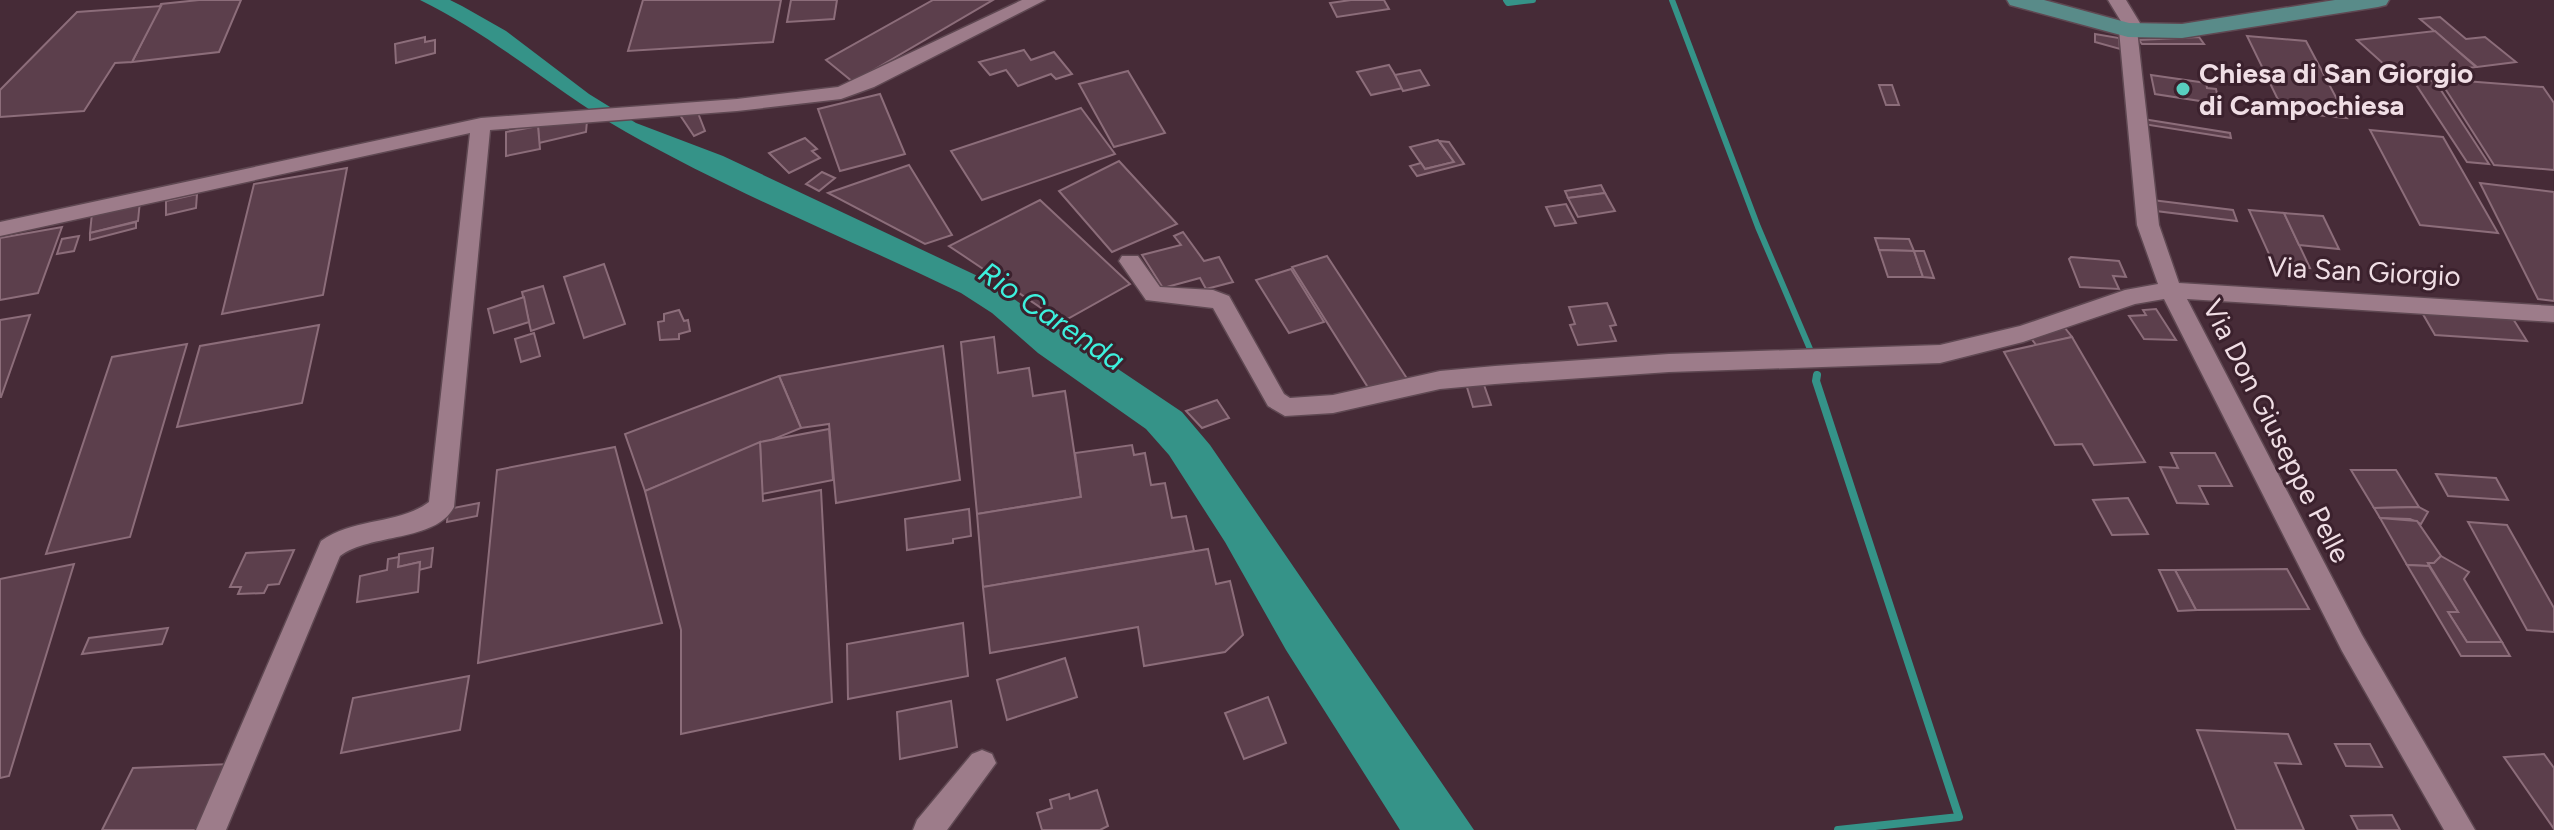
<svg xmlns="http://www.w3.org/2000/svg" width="2554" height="830" font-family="Figtree,sans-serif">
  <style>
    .water { fill: #359388 }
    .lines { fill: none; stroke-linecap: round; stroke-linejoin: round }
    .stream-far1 { stroke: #359388; stroke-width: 6 }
    .stream { stroke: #359388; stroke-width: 8 }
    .building { fill: #5c3f4c; stroke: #8c6d7a; stroke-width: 2 }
    .minor-casing { stroke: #5f4852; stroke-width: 3 }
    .major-casing { stroke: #5f4852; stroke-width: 3 }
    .minor { fill: #9d7c8a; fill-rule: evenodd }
    .major { fill: #598b89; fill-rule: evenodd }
    .poi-dot { fill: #58cebf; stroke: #3b212d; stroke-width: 3 }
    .labels { text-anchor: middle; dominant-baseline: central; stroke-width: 6; stroke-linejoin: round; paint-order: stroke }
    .poi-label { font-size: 28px; font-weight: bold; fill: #f0dee5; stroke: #3b212d; text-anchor: start }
    .street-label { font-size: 28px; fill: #f0dee5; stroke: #3b212d }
    .water-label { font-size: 30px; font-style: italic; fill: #3df0dd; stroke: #3b212d }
  </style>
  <rect width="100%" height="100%" fill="#462b37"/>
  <!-- water -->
  <path class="water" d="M420,0H450L462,6L506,31L589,94L636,123L723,156L984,279L1182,412L1210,445L1474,830H1400L1286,650L1225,542L1169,455L1146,429L1038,353L992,313L961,293C849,239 734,193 626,132C555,91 494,36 420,0Z"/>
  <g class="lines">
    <!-- stream-far1 -->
    <g class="stream-far1">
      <path d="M1506,0L1508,3L1533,0"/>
      <path d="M1672,0L1758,227L1810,349"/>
    </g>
    <!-- stream -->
    <path class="stream" d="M1817,375L1816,381L1959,817L1838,830"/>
  </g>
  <!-- building -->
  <g class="building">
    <path d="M199,0H241L219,52L132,62L161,4Z"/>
    <path d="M643,0H781L773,42L628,51Z"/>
    <path d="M791,0H837L834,19L787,22Z"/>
    <path d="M933,0H993L853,82L826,60Z"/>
    <path d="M1351,0H1384L1389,9L1337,17L1330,3Z"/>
    <path d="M161,6L132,62L115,63L84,111L0,117V90L77,12Z"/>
    <path d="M2440,17L2466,39L2485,37L2516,62L2477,67L2420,19Z"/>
    <path d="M2435,31L2476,67L2397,76L2357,40Z"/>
    <path d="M2095,34L2119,38L2120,49L2095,42Z"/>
    <path d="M2247,36L2306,41L2347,118L2284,112Z"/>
    <path d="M425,37V42L435,40V53L396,63L395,44Z"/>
    <path d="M2199,37L2204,44H2142L2139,40Z"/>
    <path d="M1024,50L1031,60L1054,52L1072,74L1056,79L1051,74L1018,86L1006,70L990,75L979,62Z"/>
    <path d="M1389,65L1403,88L1371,95L1357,72Z"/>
    <path d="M1420,70L1429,85L1403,91L1395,75Z"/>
    <path d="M1128,71L1165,133L1114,147L1079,84Z"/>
    <path d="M2151,75L2206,83L2207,88L2216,89L2218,99L2212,98L2213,103L2155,94Z"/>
    <path d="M2439,79L2543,87L2554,103V170L2494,165Z"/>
    <path d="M2413,80L2435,81L2489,164L2467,162Z"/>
    <path d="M1879,85H1892L1899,105H1886Z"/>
    <path d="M880,94L905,154L840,171L818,109Z"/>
    <path d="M1081,108L1115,154L982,200L951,151Z"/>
    <path d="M698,113L705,131L694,136L680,115Z"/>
    <path d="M2143,119L2230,133L2231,138L2143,124Z"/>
    <path d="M587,121L586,132L539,143L538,126Z"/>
    <path d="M538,126L540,149L506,156V132Z"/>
    <path d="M2370,130L2443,137L2498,233L2420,225Z"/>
    <path d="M805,138L817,149L812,151L820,158L789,173L769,153Z"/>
    <path d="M1438,140L1454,162L1425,169L1410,147Z"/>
    <path d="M1439,141L1449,142L1464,164L1417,176L1410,166L1421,163L1425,169L1454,162Z"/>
    <path d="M1119,161L1177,224L1112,252L1059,191Z"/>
    <path d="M909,165L952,235L925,244L828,193Z"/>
    <path d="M347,168L323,295L222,314L254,184Z"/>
    <path d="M822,172L835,178L819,191L806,184Z"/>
    <path d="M2480,183L2554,192V301L2538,299Z"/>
    <path d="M1601,185L1605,193L1568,198L1565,191Z"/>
    <path d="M1605,193L1615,211L1578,217L1568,198Z"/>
    <path d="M197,194L196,208L166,215V201Z"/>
    <path d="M1040,200L1130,284L1062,322L949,246Z"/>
    <path d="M2152,200L2233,210L2237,221L2156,211Z"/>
    <path d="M140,201L138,221L90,233L92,213Z"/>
    <path d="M1566,204L1576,223L1555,226L1546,207Z"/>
    <path d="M2249,210L2284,213L2310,268L2274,265Z"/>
    <path d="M2284,213L2323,216L2339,249L2299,245Z"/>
    <path d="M136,222V228L90,240V233Z"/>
    <path d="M62,227L38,293L0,300V238Z"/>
    <path d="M1183,232L1204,261L1219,257L1233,282L1206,289L1200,278L1163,288L1142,255L1181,245L1174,236Z"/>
    <path d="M79,236L74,251L57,254L62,239Z"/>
    <path d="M1875,238L1909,239L1914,251L1879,250Z"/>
    <path d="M1879,250L1914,251L1923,277H1888Z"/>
    <path d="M1914,251H1924L1934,278L1923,277Z"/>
    <path d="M1327,256L1408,380L1369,389L1292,267Z"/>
    <path d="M2071,257L2119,261L2126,277L2113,276L2119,289L2080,287L2069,259Z"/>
    <path d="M604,264L625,324L584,338L564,277Z"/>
    <path d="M1291,269L1324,322L1289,333L1256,280Z"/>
    <path d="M543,286L554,323L531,331L522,292Z"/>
    <path d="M524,297L529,322L494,333L488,309Z"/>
    <path d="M1607,303L1616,325L1610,326L1616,341L1578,345L1570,325L1575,324L1569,307Z"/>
    <path d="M2156,309L2176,340L2144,339L2129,316L2146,315L2143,310Z"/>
    <path d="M2420,309L2510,314L2527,341L2435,335Z"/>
    <path d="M679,310L684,321L688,320L690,331L679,334V339L660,340L658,322L664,321V314Z"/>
    <path d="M30,315L1,397H0V320Z"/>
    <path d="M319,325L302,403L177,427L200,346Z"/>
    <path d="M2065,328L2072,337L2037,346L2030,337Z"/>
    <path d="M534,333L540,356L521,362L515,339Z"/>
    <path d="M994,337L998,373L1029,368L1033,396L1065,391L1081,497L977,514L961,342Z"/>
    <path d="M2072,337L2145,462L2094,465L2082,444L2055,445L2004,352Z"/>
    <path d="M187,344L130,537L46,554L112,357Z"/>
    <path d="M943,346L960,480L836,503L829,424L801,428L779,376Z"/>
    <path d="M779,376L801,428L645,491L625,434Z"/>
    <path d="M1483,382L1491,405L1473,407L1466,384Z"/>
    <path d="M1217,400L1229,418L1202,428L1186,411Z"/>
    <path d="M829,429L833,480L762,494L760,442Z"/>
    <path d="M760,442L763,501L821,490L832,702L681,734V630L645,491Z"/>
    <path d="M1132,445L1134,455L1145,453L1151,485L1165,483L1172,518L1186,516L1194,551L983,587L977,514L1081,497L1075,453Z"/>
    <path d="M615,447L662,623L478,663L497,470Z"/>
    <path d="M2171,453H2215L2232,486H2199L2208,504L2177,503L2160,467L2178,468Z"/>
    <path d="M2351,470H2396L2419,507L2374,508Z"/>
    <path d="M2436,474L2496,478L2508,500L2448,496Z"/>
    <path d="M2128,498L2148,534L2112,535L2093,500Z"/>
    <path d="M479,503L477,516L447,522L448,509Z"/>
    <path d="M2419,507L2428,512L2421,524L2410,519L2380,518L2374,508Z"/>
    <path d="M969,509L971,536L953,539V543L907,550L905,519Z"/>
    <path d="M2380,518L2417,521L2441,556L2434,563H2428L2429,566L2407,565Z"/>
    <path d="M2468,522L2507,525L2554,608V632L2527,630Z"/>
    <path d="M433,548L431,567L419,570L420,562L398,567L399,554Z"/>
    <path d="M1208,549L1216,584L1230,581L1243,635L1225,652L1144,666L1138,627L990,653L983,587Z"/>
    <path d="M294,550L279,584L268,585L264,593L238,594L241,587H230L246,553Z"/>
    <path d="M2441,556L2469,572L2464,579L2502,642H2467L2448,612H2458L2428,563H2434Z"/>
    <path d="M399,557L398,567L420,562L418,592L357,602L360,576L387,570L388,559Z"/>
    <path d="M74,564L9,776L0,778V579Z"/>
    <path d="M2407,565L2429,566L2458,612H2448L2467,642H2502L2510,656H2461Z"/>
    <path d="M2287,569L2309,609L2196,610L2175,570Z"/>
    <path d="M2159,570H2175L2196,610L2178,611Z"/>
    <path d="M963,623L968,676L848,699L847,644Z"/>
    <path d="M168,628L162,644L82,654L89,638Z"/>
    <path d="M1065,658L1077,697L1007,720L997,680Z"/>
    <path d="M469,676L460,730L341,753L353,698Z"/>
    <path d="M1268,697L1286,743L1244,759L1225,713Z"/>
    <path d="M951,701L957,747L900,759L897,712Z"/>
    <path d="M2197,730L2288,734L2301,764L2275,763L2304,830H2236Z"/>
    <path d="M2335,744H2370L2382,767L2346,766Z"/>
    <path d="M2544,754L2554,768V829L2504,757Z"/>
    <path d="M230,764L200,830H102L133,768Z"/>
    <path d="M1097,790L1108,826L1100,830H1042L1037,813L1052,808L1050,800L1069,794L1070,799Z"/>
    <path d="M2392,815L2400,830H2358L2351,816Z"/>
  </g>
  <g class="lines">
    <defs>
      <g id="minor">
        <path d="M1022,0H1045L874,87L841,99L737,111L490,130L454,507C436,542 371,533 340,556L226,830H196L321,541C355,517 398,525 429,502L470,133L0,236V222L481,118L737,99L838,87Z"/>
        <path d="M2108,0H2126L2140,23L2137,30L2159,225L2179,283L2554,306V322L2187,299L2362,635L2475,830H2444L2342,651L2164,299L2135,304L2023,342L1940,363L1669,372L1495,384L1440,389L1333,413L1285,416L1268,406L1213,308L1146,300L1119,261L1122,256H1138L1160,287L1213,290L1229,296L1284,394L1290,398L1333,395L1440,371L1495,366L1669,354L1940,345L2020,326L2125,290L2158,284L2137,225L2119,30L2122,23Z"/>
        <path d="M982,750L992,754L996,763L947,830H913L917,820L972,754Z"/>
      </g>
      <path id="major" d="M2007,0H2044L2129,23L2182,24L2335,0H2389L2386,5L2378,7L2182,38L2128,37L2010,5Z"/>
    </defs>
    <!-- minor casing -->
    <use href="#minor" class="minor-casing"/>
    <!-- major casing -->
    <use href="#major" class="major-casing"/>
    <!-- minor -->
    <use href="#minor" class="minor"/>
    <!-- major -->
    <use href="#major" class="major"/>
  </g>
  <!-- markers -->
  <circle class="poi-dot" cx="2183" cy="89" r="8"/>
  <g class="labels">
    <!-- poi labels -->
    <g class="poi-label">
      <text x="2199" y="73">Chiesa di San Giorgio<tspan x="2199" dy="32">di Campochiesa</tspan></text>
    </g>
    <!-- street labels -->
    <g class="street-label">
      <text transform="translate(2364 271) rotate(3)">Via San Giorgio</text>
      <text transform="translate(2277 431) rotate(63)">Via Don Giuseppe Pelle</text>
    </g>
    <!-- water labels -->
    <g class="water-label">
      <text transform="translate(1052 316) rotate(34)">Rio Carenda</text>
    </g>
  </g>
</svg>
